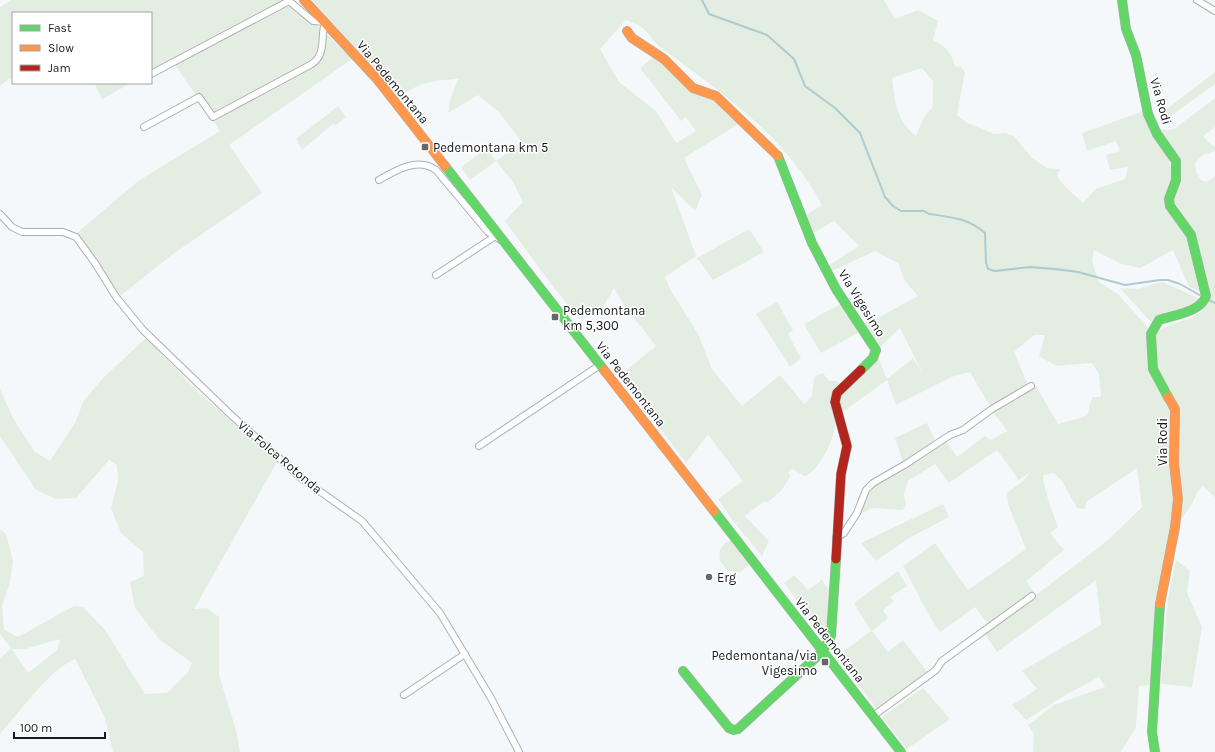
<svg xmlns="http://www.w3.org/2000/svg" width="1215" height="752" font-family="Karla,sans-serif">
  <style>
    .green { fill: #e4ede1; fill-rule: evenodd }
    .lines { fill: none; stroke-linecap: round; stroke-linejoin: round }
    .stream { stroke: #adccd1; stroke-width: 2 }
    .street-casing { stroke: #adafb1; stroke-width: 8 }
    .fast-casing { stroke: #adafb1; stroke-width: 10 }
    .slow-casing { stroke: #adafb1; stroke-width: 10 }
    .jam-casing { stroke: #adafb1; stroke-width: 10 }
    .street { stroke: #fefefe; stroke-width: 6 }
    .fast { stroke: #63d668; stroke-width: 9 }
    .slow { stroke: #ff974d; stroke-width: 9 }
    .jam { stroke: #b3261e; stroke-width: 9 }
    .poi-dot { fill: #65686a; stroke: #fff; stroke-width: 1.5 }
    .labels { text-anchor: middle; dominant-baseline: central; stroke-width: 3; stroke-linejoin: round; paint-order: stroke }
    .street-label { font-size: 13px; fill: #181a1c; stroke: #fff }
    .poi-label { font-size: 13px; fill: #181a1c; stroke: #fff; text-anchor: start }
  </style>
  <rect width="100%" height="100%" fill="#f5f8fb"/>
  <!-- green -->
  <g class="green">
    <path d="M11,0H291L352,59L229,145L262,193L173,254L120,296L77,233L138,181L220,131L172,60L151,72V13H13V76L0,86V7Z"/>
    <path d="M312,0H884L895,19L918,10L938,21L933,40C946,47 951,52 955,66L961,67L965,72L957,115L966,122L994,134L1005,133L1014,136L1031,157L1047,168L1060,169L1057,176C1062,185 1075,195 1083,203L1096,189L1125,179L1128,167L1110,170L1106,155L1120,151L1116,141L1087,151L1082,133L1144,111L1150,127L1167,130L1174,129L1215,98V127L1203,136L1209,143L1215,147V151L1203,155L1195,163L1196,172L1201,180L1207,182L1215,176V497L1203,486L1198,491L1191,506L1175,527L1164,580L1155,685L1139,686L1136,727L1121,752H1033L1034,734L1028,725L1054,705L1105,687L1099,677L1064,696L1026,720L1012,705L1037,689L1022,671L1101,625L1096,580L997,652L985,634L1108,540L1142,507L1137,468L1086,502L1085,509L1077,508L1062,481L1054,473L1043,475V479L1049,503L1058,527L1050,533L1064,550L1026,581L1034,592L989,625L975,607L940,632C925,612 916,588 903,566L935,543L968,590L1026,549L1008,504L1007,493L1023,481L1031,471L1019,480L997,450L949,483L935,464L908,481L904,494L906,506L902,510L873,508L860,514L866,496L874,487L902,471L946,441L957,457L985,436L990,440L1007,431L993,412L1036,386L1058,424C1065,421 1086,419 1088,413C1090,406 1089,404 1093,397H1101L1099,374L1092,363L1056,366L1039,356L1045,335H1034L1014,352L1028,385L990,406L970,372L954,376L896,405L887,380L840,414L838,405L840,393L878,357L887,379L913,358L923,374L900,328L878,349L863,326L918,296L905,281L898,263L875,251L830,272L826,267L859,246L834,221L810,235L805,216L822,205C785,136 725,95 664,50C655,44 649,33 640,26C636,24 631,22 626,20L600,49L619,82L657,112L676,143L696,131L686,117L681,121L640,68L655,56L714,99L740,123L684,158L702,195L695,211L671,187L696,256L665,277L670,289L698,334L712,369L742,406L780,375L804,404L812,396L814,377L823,373L829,381H837L840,384C838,398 837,413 835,427C833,441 818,472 805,476L792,469L789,471L790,477L781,491L767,503L764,501L745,516L769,541L762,556L736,525L740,520L735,524L718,499L743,481L708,434L686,463L620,375L656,346L626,308L614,288L604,305L581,320L554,288L505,221L523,202L513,182L496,161L470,180L461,167L487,148L496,161L522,142L498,111L478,95L448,113L451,97L458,79C427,81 420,82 394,101L377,79L379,74ZM922,68L933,81V107L924,117L916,136C896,120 895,102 892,78ZM1168,161L1181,168L1178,190L1170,191L1174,175ZM1180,221L1189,224L1194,233L1210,297C1203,319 1186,318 1168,326C1160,329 1157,332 1148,332V328L1118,294L1099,282L1092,261L1094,250L1121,264L1140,268L1173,250L1189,287L1199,291L1202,290L1189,242Z"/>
    <path d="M1215,72V84L1164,121L1159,115Z"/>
    <path d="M94,83H131L102,99Z"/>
    <path d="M338,106L346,117L335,126L333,124L302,150L296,139Z"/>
    <path d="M749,229L764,252L713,280L697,258Z"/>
    <path d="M1162,282L1201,299C1184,314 1163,309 1151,322L1120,288L1137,289Z"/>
    <path d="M777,302L793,330L788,334L801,358L790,367L756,314Z"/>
    <path d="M842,303L862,331L821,353L804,324Z"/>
    <path d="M146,338L196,390L277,462L194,609L207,608L219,617V675L236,730L240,752H113L105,718L75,659C50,669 19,713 0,734V659L11,648L0,634V529L6,534L13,561L10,583L2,606L4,630L18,637L74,606L83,607L105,630L145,694L167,693L188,672L192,663L159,639L135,608L130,582L144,576L143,552L121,533L111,508L118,481L117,465L109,460L76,498L56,499L36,490L0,436V389L13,418L35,452L50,461L76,421L83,402L102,379ZM60,639L57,650L28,673L12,649H25Z"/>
    <path d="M927,423L934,438V443L903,462L895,438Z"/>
    <path d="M943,504L949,517L909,538L876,561L861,543Z"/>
    <path d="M731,540L749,565L740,572L728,571L720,561C718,551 721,544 731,540Z"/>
    <path d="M1176,560L1190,571L1187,593L1202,627L1192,687L1161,684L1168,599Z"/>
    <path d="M898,571L907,586L890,597L894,601L883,610L888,618L872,631L888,652L903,640L928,673L877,709L837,656L871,631L854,603Z"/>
    <path d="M794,575L808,590L822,580L829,590L826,638L784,583Z"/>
    <path d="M923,688L950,719L907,749L882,717Z"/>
  </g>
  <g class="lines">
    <!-- stream -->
    <g class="stream">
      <path d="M702,0L709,14L767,35L794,59L805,86L835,108L860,133L885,197L893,206L901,211H924L929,214C950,217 968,218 985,233L986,263L988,269L995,271L1030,267L1055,269L1078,272L1125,285L1160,280H1168L1180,284L1203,297"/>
      <path d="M1207,299L1215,303"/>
    </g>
    <defs>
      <g id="street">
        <path d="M1197,0L1215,11"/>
        <path d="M144,127L199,97L213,117L310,65C327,56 320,38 325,22L313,21L289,1L151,74"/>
        <path d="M379,180C396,170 418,157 436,170L488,232L501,240"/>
        <path d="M0,214L12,227L22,232H63L76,237L95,263L116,297L143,330L230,414L301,478L362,521L440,613L491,698L519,752"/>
        <path d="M436,275L494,237"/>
        <path d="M479,446L600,365"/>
        <path d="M836,538L844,533L857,513L866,490L873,483L906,464L950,435L963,430L992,409L1031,386"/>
        <path d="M404,695L465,654"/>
        <path d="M873,716L936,670L942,661L1032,596"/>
      </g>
      <g id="fast">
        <path d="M1122,0L1126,29L1136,55L1148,114L1157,134L1176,161V180L1169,199L1170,206L1191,235L1206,296C1201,312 1174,315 1159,320L1151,334L1153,369L1168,397"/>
        <path d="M778,156L812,243L836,289L876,350L873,358L861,370"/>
        <path d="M445,166L604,370"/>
        <path d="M714,511L901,752"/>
        <path d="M683,671L729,728L734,730L738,729L822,652L831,636L836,559"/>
        <path d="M1155,752L1152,732L1160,604"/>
      </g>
      <g id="slow">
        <path d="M304,0L377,79L445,166"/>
        <path d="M627,31L632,38L664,59L693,88L716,96L778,156"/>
        <path d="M604,370L714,511"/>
        <path d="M1160,604L1175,527L1178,499L1174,463L1175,409L1168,397"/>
      </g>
      <path id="jam" d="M836,559L841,474L847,446L835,402L837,393L861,370"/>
    </defs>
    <!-- street casing -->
    <use href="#street" class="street-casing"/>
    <!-- fast casing -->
    <use href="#fast" class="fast-casing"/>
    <!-- slow casing -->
    <use href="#slow" class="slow-casing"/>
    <!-- jam casing -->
    <use href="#jam" class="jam-casing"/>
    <!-- street -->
    <use href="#street" class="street"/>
    <!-- fast -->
    <use href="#fast" class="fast"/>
    <!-- slow -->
    <use href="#slow" class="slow"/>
    <!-- jam -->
    <use href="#jam" class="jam"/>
  </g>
  <!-- markers -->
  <g class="poi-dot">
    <rect x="421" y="143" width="8" height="8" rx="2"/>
    <rect x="551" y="313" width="8" height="8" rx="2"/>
    <circle cx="709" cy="577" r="4"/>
    <rect x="821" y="658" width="8" height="8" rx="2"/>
  </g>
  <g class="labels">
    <!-- street labels -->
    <g class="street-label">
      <text transform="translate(393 82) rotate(50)">Via Pedemontana</text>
      <text transform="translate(1161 101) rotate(74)">Via Rodi</text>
      <text transform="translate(862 303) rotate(58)">Via Vigesimo</text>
      <text transform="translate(631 384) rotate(52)">Via Pedemontana</text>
      <text transform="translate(1162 442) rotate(-90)">Via Rodi</text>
      <text transform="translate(280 457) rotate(40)">Via Folca Rotonda</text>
      <text transform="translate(830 640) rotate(52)">Via Pedemontana</text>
    </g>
    <!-- poi labels -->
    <g class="poi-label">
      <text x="433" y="147">Pedemontana km 5</text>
      <text x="563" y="310">Pedemontana<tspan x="563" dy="15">km 5,300</tspan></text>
      <text x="717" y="577">Erg</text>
      <text x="817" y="655" text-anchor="end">Pedemontana/via<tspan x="817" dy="15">Vigesimo</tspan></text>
    </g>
  </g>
  <!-- legend -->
  <rect x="12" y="12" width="140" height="72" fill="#ffffff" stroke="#a3a3a4"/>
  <rect x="20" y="25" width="20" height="6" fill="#63d668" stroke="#a3a3a4"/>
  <text x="48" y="32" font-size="12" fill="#181a1c">Fast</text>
  <rect x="20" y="45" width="20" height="6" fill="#ff974d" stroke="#a3a3a4"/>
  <text x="48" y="52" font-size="12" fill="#181a1c">Slow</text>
  <rect x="20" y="65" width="20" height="6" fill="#b3261e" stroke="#a3a3a4"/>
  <text x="48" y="72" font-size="12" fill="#181a1c">Jam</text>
  <!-- scale -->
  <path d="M14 732v6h91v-6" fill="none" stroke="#181a1c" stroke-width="2"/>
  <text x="20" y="732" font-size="12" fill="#181a1c" stroke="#ffffff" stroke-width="3" paint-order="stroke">100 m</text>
</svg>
